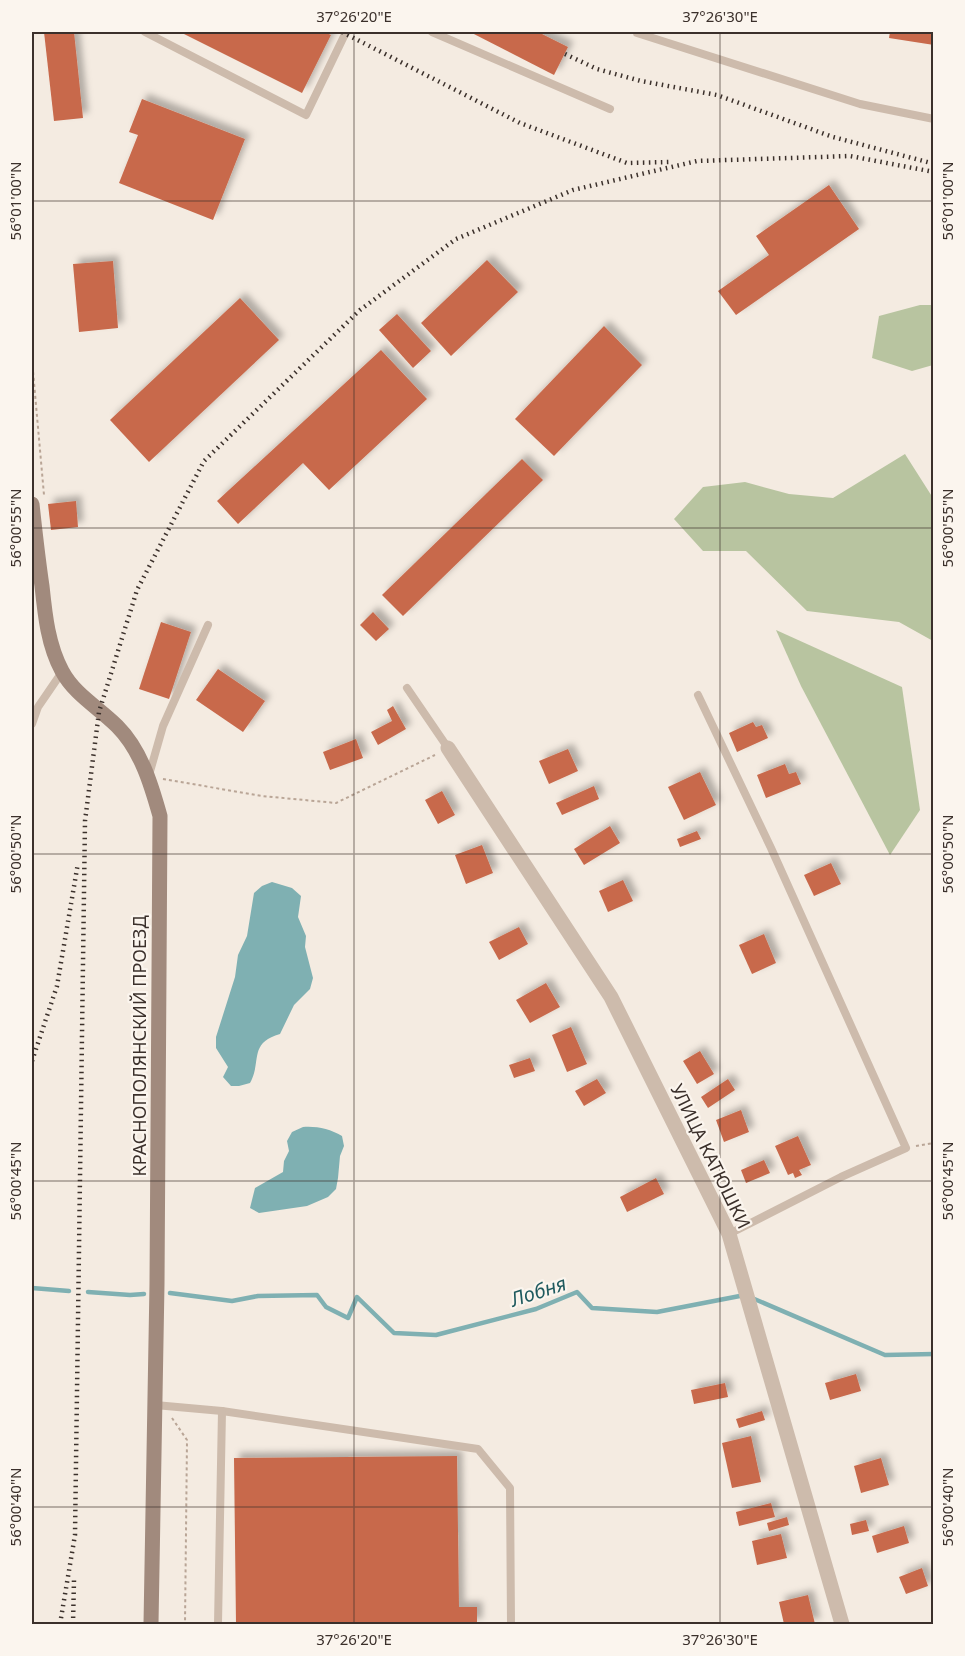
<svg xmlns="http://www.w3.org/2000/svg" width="965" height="1656" font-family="'Noto Sans',sans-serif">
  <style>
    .green { fill: #b8c4a0 }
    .water { fill: #7fb0b2 }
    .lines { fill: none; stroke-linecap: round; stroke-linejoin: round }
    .stream { stroke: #7fb0b2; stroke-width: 4.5 }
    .building { fill: #c8694b; filter: url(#shadow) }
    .path { stroke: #b9a596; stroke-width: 2; stroke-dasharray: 3 3; stroke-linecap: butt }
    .service { stroke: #cdbbac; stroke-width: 8 }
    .minor { stroke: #cdbbac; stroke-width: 15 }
    .secondary { stroke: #a18a7d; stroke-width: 15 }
    .rail { stroke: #3b302b; stroke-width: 4.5; stroke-dasharray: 1.5 4.5; stroke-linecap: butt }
    .ticks { fill: none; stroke: #3b302b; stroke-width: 1.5; stroke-opacity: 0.45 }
    .labels { text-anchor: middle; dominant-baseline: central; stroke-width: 4.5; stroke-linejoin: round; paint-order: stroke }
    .street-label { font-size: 18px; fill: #3b302b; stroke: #fbf5ee }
    .water-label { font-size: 20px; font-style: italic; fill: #1f5a5e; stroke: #fbf5ee }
    .neatline { fill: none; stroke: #3b302b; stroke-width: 2 }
    .ticks-label { font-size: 15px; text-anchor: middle; fill: #3b302b }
  </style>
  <defs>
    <filter id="shadow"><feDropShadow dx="5.5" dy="-5.5" stdDeviation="3" flood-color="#0004"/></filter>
  </defs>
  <rect width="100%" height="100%" fill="#f4ebe1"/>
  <!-- green -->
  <g class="green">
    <path d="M920,305H933V365L912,371L872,358L879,316Z"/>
    <path d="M905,454L933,498V641L899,622L807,611L746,551H703L674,519L703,487L745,482L789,494L833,498Z"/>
    <path d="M776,630L902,687L920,810L890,855L801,686Z"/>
  </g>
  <!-- water -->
  <g class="water">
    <path d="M272,882L292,888L301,896L298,917L306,936L305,947L313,978L310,989L294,1005L280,1034C248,1043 262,1062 250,1083L239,1086H231L223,1077L228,1067L216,1048V1037L235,977L238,955L247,936L254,893L262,886Z"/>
    <path d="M303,1127C317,1126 330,1129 342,1136L344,1146L340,1156L338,1178L336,1189L328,1197L307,1206L259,1213L250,1208L255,1188L283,1172L284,1161L289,1151L287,1141L292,1132Z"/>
  </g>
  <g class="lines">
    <!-- stream -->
    <g class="stream">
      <path d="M32,1288L69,1291"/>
      <path d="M88,1292L130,1295L144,1294"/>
      <path d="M170,1293L232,1301L258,1296L317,1295L326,1307L348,1318L357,1297L394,1333L436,1335L536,1309L577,1292L592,1308L657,1312L745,1295L885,1355L934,1354"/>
    </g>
  </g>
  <!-- building -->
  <g class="building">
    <path d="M44,32H74L83,118L54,121Z"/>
    <path d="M180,32H324L331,35L302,93Z"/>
    <path d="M470,32H538L568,47L554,75Z"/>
    <path d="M890,32H934V45L889,38Z"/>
    <path d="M142,99L245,139L213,220L119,183L138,135L129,132Z"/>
    <path d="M829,185L859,229L736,315L718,291L769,255L756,236Z"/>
    <path d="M487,260L518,292L451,356L421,323Z"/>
    <path d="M113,261L118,328L79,332L73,264Z"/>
    <path d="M240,298L279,340L149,462L110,420Z"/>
    <path d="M397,314L431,351L413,368L379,330Z"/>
    <path d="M604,326L642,365L554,456L515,419Z"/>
    <path d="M381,350L427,399L329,490L303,463L238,524L217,501Z"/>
    <path d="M522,459L543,480L403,616L382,595Z"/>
    <path d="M76,501L78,527L51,530L48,504Z"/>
    <path d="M373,612L389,629L376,641L360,625Z"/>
    <path d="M161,622L191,632L169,699L139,689Z"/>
    <path d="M218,669L265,701L243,732L196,700Z"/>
    <path d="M393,706L406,729L378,745L371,732L392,721L387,710Z"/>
    <path d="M753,722L756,727L762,725L768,738L737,752L729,733Z"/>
    <path d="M356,739L363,758L330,770L323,752Z"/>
    <path d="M568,749L578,771L549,784L539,761Z"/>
    <path d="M785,764L789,774L796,772L801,784L766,798L757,775Z"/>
    <path d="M700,772L716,805L684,820L668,787Z"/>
    <path d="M594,786L599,799L562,815L556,803Z"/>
    <path d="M442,791L455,815L438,824L425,800Z"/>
    <path d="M610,826L620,843L584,865L574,849Z"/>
    <path d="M697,831L701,839L680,847L677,839Z"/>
    <path d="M482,845L493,873L466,884L455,855Z"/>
    <path d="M831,863L841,884L814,896L804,875Z"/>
    <path d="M623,880L633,901L608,912L599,891Z"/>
    <path d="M519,927L528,944L499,960L489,942Z"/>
    <path d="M764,934L776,963L752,974L739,945Z"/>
    <path d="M546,983L560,1007L530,1023L516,1000Z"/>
    <path d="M571,1027L587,1064L567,1072L552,1035Z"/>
    <path d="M700,1051L714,1074L697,1084L683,1061Z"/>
    <path d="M530,1058L535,1071L514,1078L509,1065Z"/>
    <path d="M597,1079L606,1093L584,1106L575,1091Z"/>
    <path d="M728,1079L735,1090L708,1108L701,1097Z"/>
    <path d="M741,1110L749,1132L724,1142L716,1120Z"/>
    <path d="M798,1136L811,1165L799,1170L802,1175L795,1178L793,1173L788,1175L775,1146Z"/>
    <path d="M764,1160L770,1173L746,1183L741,1170Z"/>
    <path d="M656,1178L664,1194L627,1212L620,1197Z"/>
    <path d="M856,1374L861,1391L830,1400L825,1383Z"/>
    <path d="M725,1383L728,1397L694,1404L691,1390Z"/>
    <path d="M762,1411L765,1420L739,1428L736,1419Z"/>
    <path d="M751,1436L761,1482L732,1488L722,1443Z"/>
    <path d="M457,1456L459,1607H477V1624H236L234,1458Z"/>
    <path d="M881,1458L889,1485L861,1493L854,1466Z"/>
    <path d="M771,1503L775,1517L739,1526L736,1512Z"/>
    <path d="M787,1517L789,1525L769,1531L767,1523Z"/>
    <path d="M866,1520L869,1531L852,1535L850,1524Z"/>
    <path d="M904,1526L909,1543L877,1553L872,1536Z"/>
    <path d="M781,1534L787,1558L757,1565L752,1541Z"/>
    <path d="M922,1568L928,1586L906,1594L899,1577Z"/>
    <path d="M808,1595L815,1624H784L779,1602Z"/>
  </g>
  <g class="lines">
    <!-- path -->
    <g class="path">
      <path d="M32,360L44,495"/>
      <path d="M163,779L262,796L336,803L435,755"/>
      <path d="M916,1146L934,1143"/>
      <path d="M172,1418L187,1440L185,1624"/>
    </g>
    <!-- service -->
    <g class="service">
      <path d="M145,32L306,115L346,32"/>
      <path d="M432,32L610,109"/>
      <path d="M637,33L860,104L934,119"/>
      <path d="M407,688L448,748"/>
      <path d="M698,695L771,848L906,1148L841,1177L729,1234"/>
      <path d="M32,724L38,707L62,672"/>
      <path d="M149,775L163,726L208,625"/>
      <path d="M155,1405L222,1411L478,1449L510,1488L511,1624"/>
      <path d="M218,1624L222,1411"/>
    </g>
    <!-- minor -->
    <path class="minor" d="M448,748L611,997L729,1234L842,1624"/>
    <!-- secondary -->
    <path class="secondary" d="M32,504C35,532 38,559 42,586C45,615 48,645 62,671C74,694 99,708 117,726C141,750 151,784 160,816L157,1284L151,1624"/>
    <!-- rail -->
    <g class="rail">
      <path d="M342,32L520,123L627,163L670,162"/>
      <path d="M565,54L597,69L641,81L717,95L833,137L931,163"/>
      <path d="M32,1061L57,986L78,863"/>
      <path d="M60,1624L75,1535L85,821L99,712L137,590L204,461L360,310L456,239L573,190L697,161L850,156L934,172"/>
      <path d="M73,1624L74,1580"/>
    </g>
  </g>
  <!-- ticks -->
  <path class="ticks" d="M354,32V1624M720,32V1624M32,201H934M32,528H934M32,854H934M32,1181H934M32,1507H934"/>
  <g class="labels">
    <!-- street labels -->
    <g class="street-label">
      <text transform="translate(139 1046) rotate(-90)">КРАСНОПОЛЯНСКИЙ ПРОЕЗД</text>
      <text transform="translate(711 1156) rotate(64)">УЛИЦА КАТЮШКИ</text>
    </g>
    <!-- water labels -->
    <g class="water-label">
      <text transform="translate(538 1291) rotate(-18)">Лобня</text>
    </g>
  </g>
  <!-- border -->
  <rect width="965" height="1656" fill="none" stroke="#fbf5ee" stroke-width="66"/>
  <rect x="33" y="33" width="899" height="1590" class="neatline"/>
  <g class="ticks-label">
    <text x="354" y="22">37°26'20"E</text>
    <text x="720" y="22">37°26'30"E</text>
    <text transform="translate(16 201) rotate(-90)" y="5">56°01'00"N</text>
    <text transform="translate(948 201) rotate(-90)" y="5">56°01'00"N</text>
    <text transform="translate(16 528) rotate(-90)" y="5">56°00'55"N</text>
    <text transform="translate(948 528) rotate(-90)" y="5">56°00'55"N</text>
    <text transform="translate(16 854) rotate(-90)" y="5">56°00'50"N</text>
    <text transform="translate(948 854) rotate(-90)" y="5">56°00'50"N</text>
    <text transform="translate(16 1181) rotate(-90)" y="5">56°00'45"N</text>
    <text transform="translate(948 1181) rotate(-90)" y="5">56°00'45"N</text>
    <text transform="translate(16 1507) rotate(-90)" y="5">56°00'40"N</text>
    <text transform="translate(948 1507) rotate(-90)" y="5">56°00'40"N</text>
    <text x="354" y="1645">37°26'20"E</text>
    <text x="720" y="1645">37°26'30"E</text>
  </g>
</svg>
